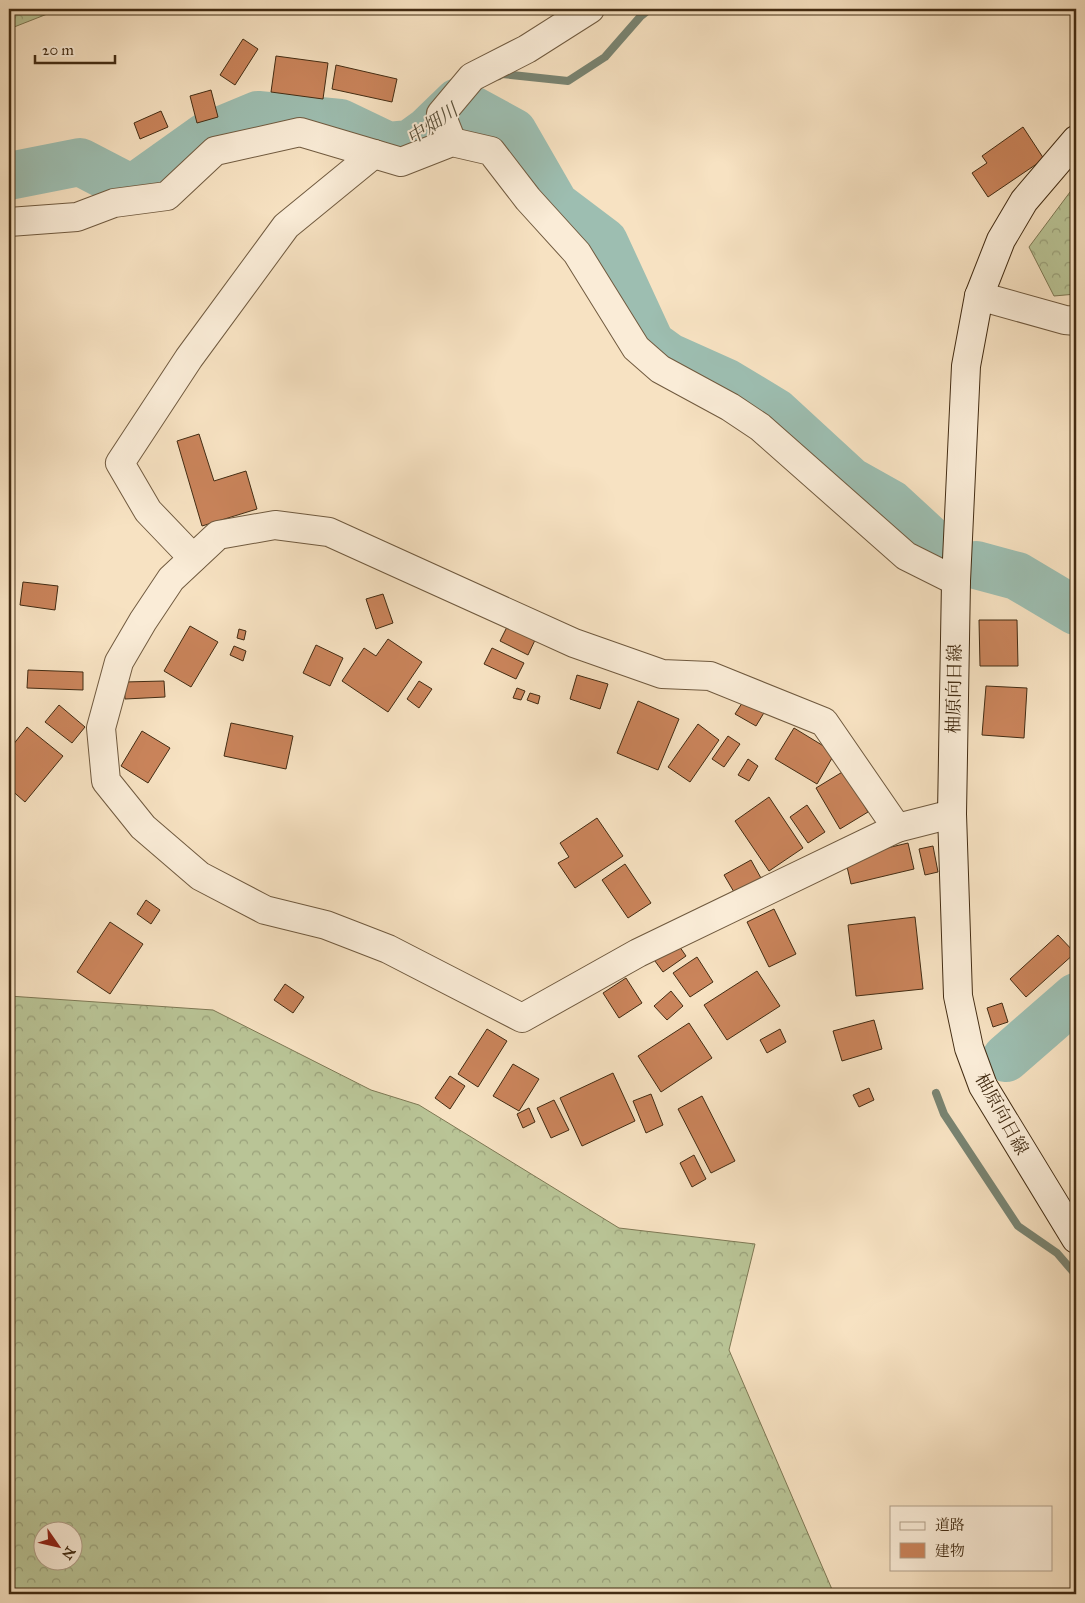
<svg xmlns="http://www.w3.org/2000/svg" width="1085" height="1603" font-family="'IM FELL Great Primer','Noto Serif JP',serif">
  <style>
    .forest { fill: url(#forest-crowns); stroke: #7e7854; fill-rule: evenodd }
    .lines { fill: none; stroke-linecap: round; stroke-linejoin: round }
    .stream { stroke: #798472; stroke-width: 8 }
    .river { stroke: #9dbeb1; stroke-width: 48 }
    .building { fill: #ca845b; stroke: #432c13 }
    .minor-casing { stroke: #705a3f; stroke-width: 30 }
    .secondary-casing { stroke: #432c13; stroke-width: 30 }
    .minor { stroke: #faecd7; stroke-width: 28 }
    .secondary { stroke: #faecd7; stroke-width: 28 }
    .labels { text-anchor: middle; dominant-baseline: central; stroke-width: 4; stroke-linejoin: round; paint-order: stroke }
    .street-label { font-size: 18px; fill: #432c13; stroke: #faecd7 }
    .water-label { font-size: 19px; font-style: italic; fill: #5a503a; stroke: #faecd7 }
  </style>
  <defs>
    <pattern id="forest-crowns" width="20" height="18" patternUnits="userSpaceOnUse" patternTransform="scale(1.25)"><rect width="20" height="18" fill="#b9c496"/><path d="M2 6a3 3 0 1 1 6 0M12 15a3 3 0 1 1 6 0" fill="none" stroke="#989f79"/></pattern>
  </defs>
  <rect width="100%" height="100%" fill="#f7e2c2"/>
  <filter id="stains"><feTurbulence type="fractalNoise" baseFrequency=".004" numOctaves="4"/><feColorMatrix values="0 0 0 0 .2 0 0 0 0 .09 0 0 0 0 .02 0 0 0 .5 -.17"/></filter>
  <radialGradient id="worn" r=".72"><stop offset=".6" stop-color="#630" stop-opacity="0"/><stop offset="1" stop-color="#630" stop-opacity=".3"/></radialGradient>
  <!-- forest -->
  <g class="forest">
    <path d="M9,9H60L9,29Z"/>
    <path d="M1076,184V294L1054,296L1029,247Z"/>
    <path d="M9,996L213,1010L371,1090L419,1105L619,1228L755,1244L729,1350L834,1594H9ZM42,1530H72V1560H42Z"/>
  </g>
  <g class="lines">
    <!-- stream -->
    <g class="stream">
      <path d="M499,76L502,74L568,81L605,57L640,17L650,9"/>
      <path d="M936,1093L944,1114L1018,1226L1057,1253L1076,1275"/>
    </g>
    <!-- river -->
    <g class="river">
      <path d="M9,176L80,162L132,189L205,137L258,115L340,123L388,146L410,144L428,131L458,102L513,132L555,205L604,242L651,344L669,357L727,383L775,412L850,481L891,504L944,553"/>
      <path d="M976,565L1017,576L1076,611"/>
      <path d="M1006,1058L1076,997"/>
    </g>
  </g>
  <!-- building -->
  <g class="building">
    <path d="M243,39L258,49L235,85L220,75Z"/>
    <path d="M276,56L328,63L323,99L271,92Z"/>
    <path d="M336,65L397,79L392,102L332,89Z"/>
    <path d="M211,90L218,117L197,123L190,96Z"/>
    <path d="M161,111L168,127L140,139L134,123Z"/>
    <path d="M1023,127L1044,159L988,197L972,173L987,163L982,156Z"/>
    <path d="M199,434L214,481L246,471L257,509L202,526L177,441Z"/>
    <path d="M23,582L58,586L55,610L20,605Z"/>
    <path d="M383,594L393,623L376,629L366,599Z"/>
    <path d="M979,620H1017L1018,666H980Z"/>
    <path d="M509,623L536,638L528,655L500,641Z"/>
    <path d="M190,626L218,642L191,687L164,671Z"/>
    <path d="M239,629L246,631L244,640L237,638Z"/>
    <path d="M388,639L422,662L388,712L342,681L364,648L376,656Z"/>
    <path d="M316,645L343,658L330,686L303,673Z"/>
    <path d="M234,646L246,651L243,661L230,655Z"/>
    <path d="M492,648L524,663L516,679L484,664Z"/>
    <path d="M28,670L83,672V690L27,688Z"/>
    <path d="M577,675L608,684L600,709L570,699Z"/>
    <path d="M164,681L165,697L125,699L124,682Z"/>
    <path d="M419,681L432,689L419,708L407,699Z"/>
    <path d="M986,686L1027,688L1024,738L982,735Z"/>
    <path d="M517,688L525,691L521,700L513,698Z"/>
    <path d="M530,693L540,696L538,704L527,700Z"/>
    <path d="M748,694L768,706L756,726L735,714Z"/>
    <path d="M638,701L679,719L658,770L617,753Z"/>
    <path d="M59,705L85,727L72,743L45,722Z"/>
    <path d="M231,723L293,736L286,769L224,756Z"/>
    <path d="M698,724L719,740L690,782L668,767Z"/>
    <path d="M27,727L63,756L25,802L9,788V750Z"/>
    <path d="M794,728L835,753L817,784L775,759Z"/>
    <path d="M142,731L170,748L148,783L121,766Z"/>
    <path d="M728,736L740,744L724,767L712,759Z"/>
    <path d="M748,759L758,766L749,781L738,775Z"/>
    <path d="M844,771L868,812L840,829L816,788Z"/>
    <path d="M769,797L803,848L769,871L735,821Z"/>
    <path d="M807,805L825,832L808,843L790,817Z"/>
    <path d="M597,818L623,856L575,888L558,863L569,857L560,843Z"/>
    <path d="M908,843L914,869L851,884L845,858Z"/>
    <path d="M933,846L938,872L925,875L919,849Z"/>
    <path d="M751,860L761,878L734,892L724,875Z"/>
    <path d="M625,864L651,903L628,918L602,880Z"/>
    <path d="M146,900L160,910L151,924L137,914Z"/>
    <path d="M774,909L796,954L769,967L747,922Z"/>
    <path d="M915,917L923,989L856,996L848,925Z"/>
    <path d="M110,922L143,944L110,994L77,972Z"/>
    <path d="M1058,935L1075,953L1026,997L1010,979Z"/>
    <path d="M675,940L686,956L663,972L652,957Z"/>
    <path d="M697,957L713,982L690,997L673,973Z"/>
    <path d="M757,971L780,1006L727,1040L704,1005Z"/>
    <path d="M626,978L642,1003L619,1018L603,993Z"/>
    <path d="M285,984L304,997L293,1013L274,1000Z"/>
    <path d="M671,991L683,1006L667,1020L654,1006Z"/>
    <path d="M1002,1003L1008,1022L993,1027L987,1008Z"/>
    <path d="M874,1020L882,1049L842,1061L833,1031Z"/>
    <path d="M689,1023L712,1058L661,1092L638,1056Z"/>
    <path d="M487,1029L507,1041L478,1087L458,1074Z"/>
    <path d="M780,1029L786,1042L767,1053L760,1040Z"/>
    <path d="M513,1064L539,1079L519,1111L493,1096Z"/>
    <path d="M613,1073L635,1121L582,1146L560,1098Z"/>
    <path d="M450,1076L465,1086L450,1109L435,1098Z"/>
    <path d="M869,1088L874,1100L859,1107L853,1095Z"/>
    <path d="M651,1094L663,1125L646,1133L633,1101Z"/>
    <path d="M702,1096L735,1161L711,1173L678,1109Z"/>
    <path d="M554,1100L569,1130L551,1138L537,1108Z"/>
    <path d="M529,1108L535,1122L523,1128L517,1114Z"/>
    <path d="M694,1155L706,1179L692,1187L680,1163Z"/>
  </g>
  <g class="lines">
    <defs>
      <g id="minor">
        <path d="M452,142L441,114L472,77L527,49L590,9"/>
        <path d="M9,222L77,217L114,203L167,196L215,151L300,132L401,162L452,142L491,151L528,199L577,253L636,348L660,369L730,407L760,427L906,556L956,581"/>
        <path d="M979,296L1065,320L1076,321"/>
        <path d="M275,525L329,532L574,643L662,674L710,676L824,722L897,828L638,953L522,1018L388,949L326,925L265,910L200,876L143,827L106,781L101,728L119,662L143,621L171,579L218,535Z"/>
        <path d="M193,558L148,511L120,463L189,358L286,226L374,154"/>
        <path d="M897,828L952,814"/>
      </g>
      <path id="secondary" d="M1076,140L1024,201L1001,240L979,296L966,366L956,581L952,814L958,996L969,1048L983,1086L1076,1239"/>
    </defs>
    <!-- minor casing -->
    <use href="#minor" class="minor-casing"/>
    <!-- secondary casing -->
    <use href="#secondary" class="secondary-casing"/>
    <!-- minor -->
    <use href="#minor" class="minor"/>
    <!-- secondary -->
    <use href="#secondary" class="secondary"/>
  </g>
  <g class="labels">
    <!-- street labels -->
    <g class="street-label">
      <text transform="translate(954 689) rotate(-89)">柚原向日線</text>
      <text transform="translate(1002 1114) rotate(61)">柚原向日線</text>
    </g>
    <!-- water labels -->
    <g class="water-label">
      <text transform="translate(432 124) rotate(-34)">中畑川</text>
    </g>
  </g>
  <!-- margin -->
  <rect width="1085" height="1603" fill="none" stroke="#f7e2c2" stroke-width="30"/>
  <rect x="10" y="10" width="1065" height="1583" fill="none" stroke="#432c13" stroke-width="2.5"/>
  <rect x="15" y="15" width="1055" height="1573" fill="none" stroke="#432c13"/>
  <!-- legend -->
  <rect x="890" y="1506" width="162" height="65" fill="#faecd7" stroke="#b19f89"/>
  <rect x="900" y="1522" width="25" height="8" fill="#faecd7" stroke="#b19f89"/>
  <text x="935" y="1530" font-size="15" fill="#432c13">道路</text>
  <rect x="900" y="1543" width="25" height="15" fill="#ca845b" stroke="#b19f89"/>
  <text x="935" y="1556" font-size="15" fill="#432c13">建物</text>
  <!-- north arrow -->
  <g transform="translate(58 1546) rotate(124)"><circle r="24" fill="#faecd7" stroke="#b19f89"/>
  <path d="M0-4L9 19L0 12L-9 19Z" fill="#8f2418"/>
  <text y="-8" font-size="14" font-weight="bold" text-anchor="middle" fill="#432c13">N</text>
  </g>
  <!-- scale -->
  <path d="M35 55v8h80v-8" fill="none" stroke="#432c13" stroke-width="2.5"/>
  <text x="42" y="55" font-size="15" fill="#432c13" stroke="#faecd7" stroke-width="4" paint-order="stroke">20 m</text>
  <rect width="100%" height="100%" filter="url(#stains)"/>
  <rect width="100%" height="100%" fill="url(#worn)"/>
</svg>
